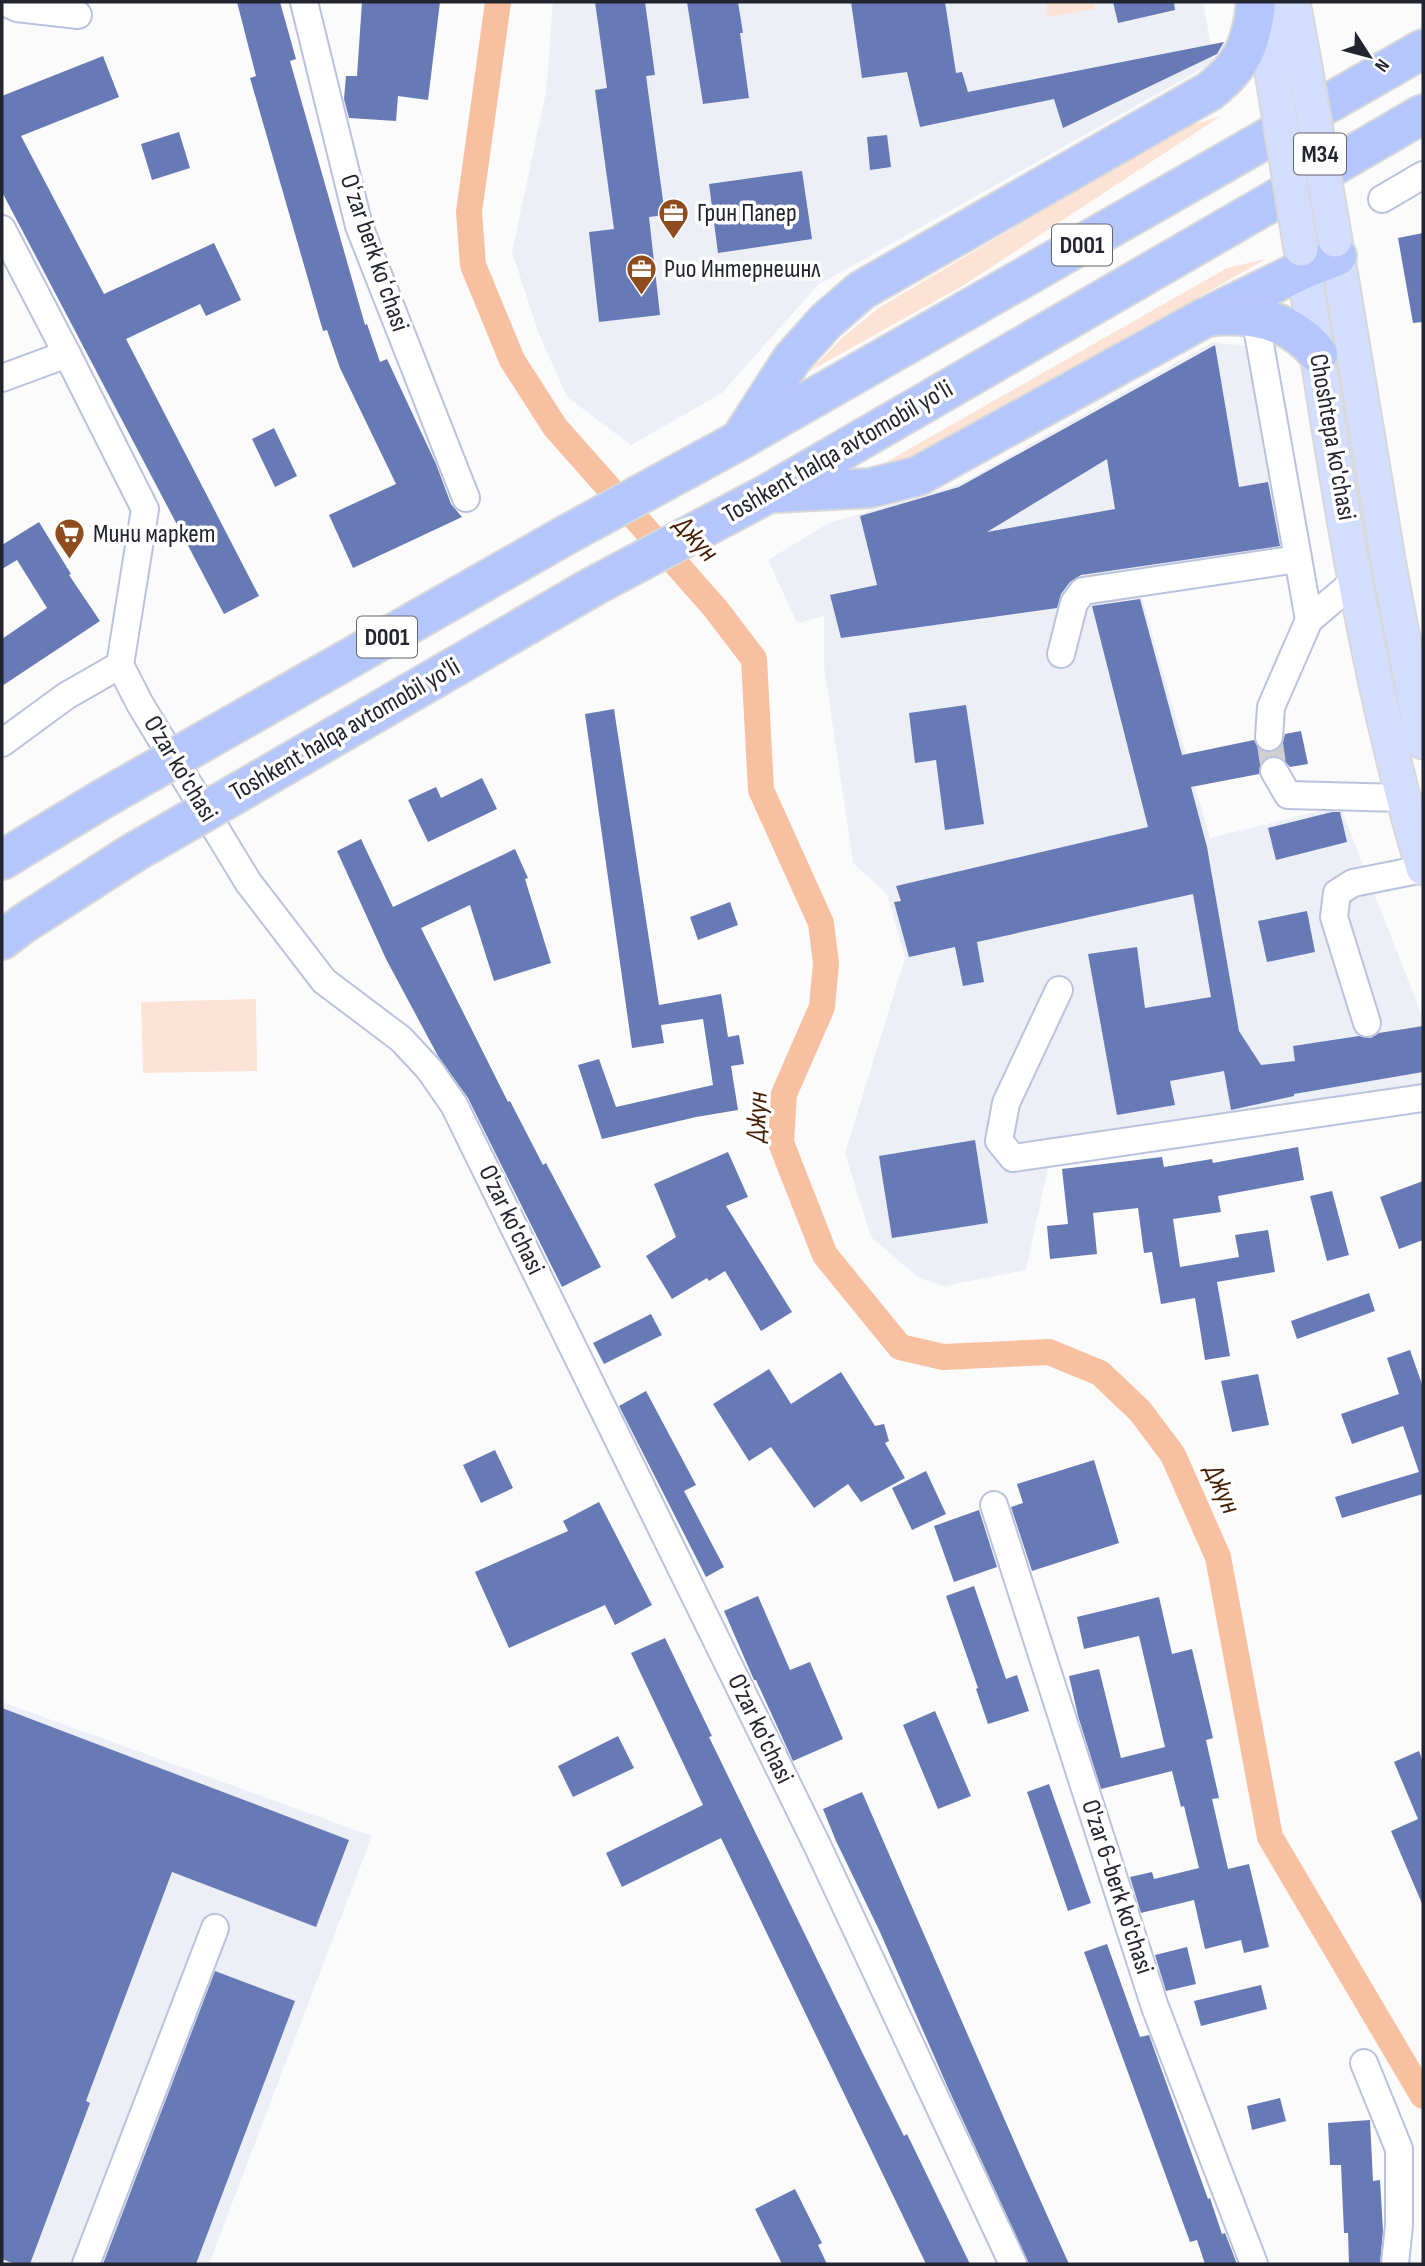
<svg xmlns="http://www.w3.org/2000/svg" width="1425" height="2266" font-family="'Sofia Sans Condensed',sans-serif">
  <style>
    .built { fill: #edeff6 }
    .green { fill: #fde3d5 }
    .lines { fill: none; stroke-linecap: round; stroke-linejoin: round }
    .canal { stroke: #f7c0a1; stroke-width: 26 }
    .building { fill: #687ab6; fill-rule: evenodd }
    .minor-tunnel { stroke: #d0d0d2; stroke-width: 26; stroke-dasharray: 26 13; stroke-linecap: butt }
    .minor-casing { stroke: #bbc3dc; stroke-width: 30 }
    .major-casing { stroke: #d7d8da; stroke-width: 37 }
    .highway-casing { stroke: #d7d8da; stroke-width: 42 }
    .minor { stroke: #fff; stroke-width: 26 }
    .major { stroke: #d3ddfd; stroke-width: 33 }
    .highway { stroke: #b5c6fc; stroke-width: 38 }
    .major-bridge-casing { stroke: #d7d8da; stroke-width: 37; stroke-linecap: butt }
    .highway-bridge-casing { stroke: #d7d8da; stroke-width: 42; stroke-linecap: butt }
    .major-bridge { stroke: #d3ddfd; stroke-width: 33 }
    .highway-bridge { stroke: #b5c6fc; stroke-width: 38 }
    .labels { text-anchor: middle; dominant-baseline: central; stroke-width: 7; stroke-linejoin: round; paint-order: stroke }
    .shield { fill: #fff; stroke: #64666d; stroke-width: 2 }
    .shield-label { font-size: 24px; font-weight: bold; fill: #22252f }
    .poi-label { font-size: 26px; fill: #22252f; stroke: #fff; text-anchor: start }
    .street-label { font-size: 26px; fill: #22252f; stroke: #fff }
    .water-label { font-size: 28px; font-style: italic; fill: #471e01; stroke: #fff }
  </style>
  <rect width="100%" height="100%" fill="#fbfbfb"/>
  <!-- built -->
  <g class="built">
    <path d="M553,2H1203L1214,62L818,285L722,393L631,445L567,397L539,334L512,252L546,92Z"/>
    <path d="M1213,342L1256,347L1290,551L1137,580L1210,838L1340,806L1423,1018V1105L1049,1163L1026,1270L944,1286L919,1278L871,1237L845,1153L905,958L887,894L853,863L824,666V616L797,623L768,560L829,523L960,484Z"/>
    <path d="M2,1702L372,1836L209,2264H2Z"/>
  </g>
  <!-- green -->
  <g class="green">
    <path d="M1046,2H1093L1095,9L1048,17Z"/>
    <path d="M1221,116L964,285L810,371L843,337L880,307L1182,128Z"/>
    <path d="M1266,259L912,460L867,473L1227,268Z"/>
    <path d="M256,999L257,1071L143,1073L141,1002Z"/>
  </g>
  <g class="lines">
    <!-- canal -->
    <path class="canal" d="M498,2L469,212L473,265L512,360L555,427L715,608L754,659L761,790L821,923L826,963L822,1007L784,1094L781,1143L825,1255L900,1347L943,1357L1049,1352L1100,1373L1140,1411L1173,1455L1218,1557L1270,1837L1423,2096"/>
  </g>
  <!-- building -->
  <g class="building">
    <path d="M237,2H280L296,59L290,61L365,325L367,324L380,362L387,359L436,464L451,504L462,517L353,568L329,515L396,484L340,368L327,330L323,331L250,78L256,76Z"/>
    <path d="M362,2H440L428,100L398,96L396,121L349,118L344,99L346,76H357Z"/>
    <path d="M595,2H645L655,75L646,76L665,215L649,217L660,315L599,322L589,232L614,229L595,90L607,88Z"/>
    <path d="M687,2H738L743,33H740L749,98L703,104Z"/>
    <path d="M851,2H945L956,73L962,72L968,92L1224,42L1217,54L1063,128L1054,99L920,127L907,72L862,78Z"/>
    <path d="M1113,2H1174L1175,10L1118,23Z"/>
    <path d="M103,56L119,97L21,136L104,294L214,243L241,300L206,316L200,304L126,339L259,596L224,614L2,192V96Z"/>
    <path d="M179,132L190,168L152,180L141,144Z"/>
    <path d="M887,135L891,167L870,170L867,137Z"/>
    <path d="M802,171L812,239L718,253L709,184Z"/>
    <path d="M1423,233V322L1413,323L1398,238Z"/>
    <path d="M1215,345L1239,487L1268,482L1280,546L1081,575L1070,582L1061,594L1057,608L841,638L830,595L877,585L860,516L959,487ZM1107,459L1115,509L987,532Z"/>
    <path d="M274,428L297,476L275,487L252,439Z"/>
    <path d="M39,522L71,574L69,575L100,621L2,686V639L47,608L17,560L2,569V545Z"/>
    <path d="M1140,599L1182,755L1254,740L1260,750L1269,753L1277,751L1282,746L1285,734L1301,731L1308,764L1290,767L1282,758L1273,755L1261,763L1259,774L1191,787L1207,847L1239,1031L1261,1065L1295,1061L1293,1046L1359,1036L1371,1038L1379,1033L1423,1026V1072L1294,1094V1096L1231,1110L1224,1071L1170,1081L1175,1105L1117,1115L1088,954L1137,947L1145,1008L1211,997L1193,894L977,942L984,982L963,986L955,947L909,957L894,902L901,901L896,886L1148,827L1092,606Z"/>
    <path d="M966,705L984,824L945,830L936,760L915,763L909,713Z"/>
    <path d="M614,709L659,1005L721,994L728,1037L739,1035L744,1064L731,1066L738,1110L696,1117L602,1139L578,1065L599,1059L616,1107L713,1085L703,1019L661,1025L664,1043L632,1048L585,714Z"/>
    <path d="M482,778L497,809L428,842L408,800L436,787L441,798Z"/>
    <path d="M1332,812H1340L1347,842L1276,860L1268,828Z"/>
    <path d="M361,839L393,907L515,849L528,878L525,879L551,963L494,981L470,905L421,928L508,1102L510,1101L543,1165L546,1163L601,1267L562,1287L468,1098L438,1056L386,959L337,851Z"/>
    <path d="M730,902L738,925L698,940L690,917Z"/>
    <path d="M1307,911L1315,952L1267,962L1258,921Z"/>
    <path d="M975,1140L988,1223L892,1238L879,1156Z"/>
    <path d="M1298,1147L1304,1180L1218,1196L1221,1212L1173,1219L1180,1267L1239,1257L1235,1235L1268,1230L1275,1272L1217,1282L1230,1356L1205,1360L1195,1298L1161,1304L1152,1252L1144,1253L1138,1208L1093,1213L1097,1254L1050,1259L1047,1226L1068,1224L1062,1169L1162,1157L1164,1167L1212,1159L1213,1163Z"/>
    <path d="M728,1152L748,1197L726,1206L792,1312L761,1331L725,1271L709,1281L707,1278L672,1299L646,1256L676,1237L654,1184Z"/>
    <path d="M1423,1181V1240L1399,1249L1380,1197Z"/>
    <path d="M1332,1191L1349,1255L1327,1261L1310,1196Z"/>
    <path d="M1369,1293L1375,1311L1297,1339L1291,1321Z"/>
    <path d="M651,1314L662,1335L604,1364L593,1343Z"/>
    <path d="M1410,1350L1423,1387V1494L1342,1518L1335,1497L1419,1472L1403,1426L1352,1444L1341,1414L1399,1394L1387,1358Z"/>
    <path d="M769,1369L791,1404L841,1372L875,1426L884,1424L889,1441L885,1443L905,1478L861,1502L848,1484L814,1508L771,1447L749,1461L713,1404Z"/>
    <path d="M1258,1374L1269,1425L1232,1432L1221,1381Z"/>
    <path d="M646,1391L696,1485L684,1491L724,1567L706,1577L619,1406Z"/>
    <path d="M495,1450L513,1488L481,1503L463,1465Z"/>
    <path d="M1094,1460L1119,1543L1032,1571L1011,1507L1023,1503L1017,1484Z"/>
    <path d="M926,1471L946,1514L912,1530L892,1488Z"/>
    <path d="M599,1502L652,1605L615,1625L605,1605L509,1648L475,1572L568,1531L563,1521Z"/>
    <path d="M979,1510L997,1567L954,1582L934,1526Z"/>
    <path d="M974,1586L1006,1679L1017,1675L1029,1711L988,1724L976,1689L978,1688L946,1596Z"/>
    <path d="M758,1596L790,1670L810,1662L843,1739L793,1761L756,1680H754L724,1611Z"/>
    <path d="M1159,1597L1172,1654L1192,1649L1213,1738L1206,1740L1219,1798L1212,1799L1228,1869L1249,1864L1269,1947L1244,1953L1241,1940L1205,1949L1194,1900L1141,1913L1130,1877L1152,1872L1154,1879L1199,1868L1184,1806L1181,1807L1172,1771L1101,1789L1078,1716L1069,1676L1099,1669L1121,1758L1165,1747L1139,1636L1084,1649L1077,1617Z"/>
    <path d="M665,1638L712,1736L709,1737L864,2056L904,2136L907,2134L970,2264H926L721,1838L622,1887L606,1853L703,1805L631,1653Z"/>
    <path d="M2,1708L349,1840L316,1927L172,1872L86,2101L90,2103L30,2264H15L2,2259Z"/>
    <path d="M935,1711L971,1796L938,1809L903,1725Z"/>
    <path d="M618,1736L634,1768L573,1797L558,1766Z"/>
    <path d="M1419,1751L1423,1762V1906L1391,1831L1418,1819L1394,1762Z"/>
    <path d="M1049,1784L1091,1903L1068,1911L1027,1792Z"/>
    <path d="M862,1792L1024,2164L1069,2264H1029L948,2088L880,1932L836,1841L823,1809Z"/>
    <path d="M1107,1944L1140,2037L1149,2035L1208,2199L1210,2198L1222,2234L1225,2233L1237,2264H1205L1197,2240L1190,2242L1084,1952Z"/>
    <path d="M1187,1947L1196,1984L1166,1991L1155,1955Z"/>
    <path d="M215,1971L295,2001L196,2264H103Z"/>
    <path d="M1261,1985L1267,2009L1201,2026L1194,2001Z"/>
    <path d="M1280,2098L1286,2121L1252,2130L1247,2106Z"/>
    <path d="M1370,2120L1373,2181L1380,2180L1383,2231L1380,2264H1349L1348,2233H1344L1341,2165H1330L1328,2123Z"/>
    <path d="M795,2189L822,2243L818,2245L827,2264H782L755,2209Z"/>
  </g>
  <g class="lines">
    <!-- minor-tunnel -->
    <path class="minor-tunnel" d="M1269,737L1274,771"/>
    <defs>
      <g id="minor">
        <path d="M4,2L17,8L78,15"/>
        <path d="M304,2L359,226L466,498"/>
        <path d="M1382,199L1423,175"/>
        <path d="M2,229L67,354L145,509L120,665L140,704L248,882L324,981L401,1039L429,1069L454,1105L817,1845L1013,2264"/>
        <path d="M1258,333L1309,620"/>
        <path d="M2,378L67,354"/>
        <path d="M1061,654L1074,603L1083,591L1298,559"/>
        <path d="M1269,737L1271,707L1309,620L1356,580"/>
        <path d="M2,743L66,696L120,665"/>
        <path d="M1274,771L1288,795L1402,798"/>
        <path d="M1059,990L1006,1103L999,1141L1013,1158L1423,1098"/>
        <path d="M1367,1023L1334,917L1337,893L1353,883L1423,869"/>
        <path d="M994,1505L1155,2007L1254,2264"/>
        <path d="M1364,2063L1399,2149V2225L1395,2264"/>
        <path d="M86,2264L215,1928"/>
      </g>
      <g id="major">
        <path d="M1260,2L1273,78"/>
        <path d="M1293,2L1305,67"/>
        <path d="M1335,240L1390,571L1423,742"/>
        <path d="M1301,249C1333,457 1363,667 1423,868"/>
      </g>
      <g id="highway">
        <path d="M1214,313L1304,269L1337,256"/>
        <path d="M743,435L792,359L826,321L862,290L1210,91C1243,65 1252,43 1256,2"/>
        <path d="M775,493L870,488L918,476L1206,317C1248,312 1290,318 1318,354"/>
        <path d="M208,739L566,535L740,440L1423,49"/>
        <path d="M239,792L594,586L769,493L1423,114"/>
        <path d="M2,860L101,800"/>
        <path d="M2,940L23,924L133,853"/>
      </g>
    </defs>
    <!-- minor casing -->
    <use href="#minor" class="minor-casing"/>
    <!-- major casing -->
    <use href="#major" class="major-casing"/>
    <!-- highway casing -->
    <use href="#highway" class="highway-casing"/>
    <!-- minor -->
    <use href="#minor" class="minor"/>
    <!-- major -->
    <use href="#major" class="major"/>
    <!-- highway -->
    <use href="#highway" class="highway"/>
    <defs>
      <g id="major-bridge">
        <path d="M1305,67L1335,240"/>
        <path d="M1273,78L1301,249"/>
      </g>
      <g id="highway-bridge">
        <path d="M101,800L208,739"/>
        <path d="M133,853L239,792"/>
      </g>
    </defs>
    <!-- major-bridge casing -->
    <use href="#major-bridge" class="major-bridge-casing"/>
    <!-- highway-bridge casing -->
    <use href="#highway-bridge" class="highway-bridge-casing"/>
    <!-- major-bridge -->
    <use href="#major-bridge" class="major-bridge"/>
    <!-- highway-bridge -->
    <use href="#highway-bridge" class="highway-bridge"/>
  </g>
  <!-- icons -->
  <defs>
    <symbol id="office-pin" viewBox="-11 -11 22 30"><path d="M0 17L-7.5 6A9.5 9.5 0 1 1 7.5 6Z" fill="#8f4c1e" stroke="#fff"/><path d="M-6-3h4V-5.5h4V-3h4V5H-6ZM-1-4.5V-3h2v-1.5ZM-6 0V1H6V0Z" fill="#fff"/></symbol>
    <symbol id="supermarket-pin" viewBox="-11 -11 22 30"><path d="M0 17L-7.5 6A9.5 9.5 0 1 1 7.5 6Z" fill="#8f4c1e" stroke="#fff"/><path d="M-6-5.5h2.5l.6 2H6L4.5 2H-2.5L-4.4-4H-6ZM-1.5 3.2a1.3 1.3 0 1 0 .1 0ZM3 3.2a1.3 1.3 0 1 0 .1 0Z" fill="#fff"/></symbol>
  </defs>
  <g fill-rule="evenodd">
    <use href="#office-pin" x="656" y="196" width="35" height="47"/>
    <use href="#office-pin" x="624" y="252" width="35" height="47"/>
    <use href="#supermarket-pin" x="52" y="516" width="35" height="47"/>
  </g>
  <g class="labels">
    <!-- shield labels -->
    <g class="shield">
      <rect x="1294" y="133.5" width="52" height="41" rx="5"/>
      <rect x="1052" y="224.5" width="60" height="41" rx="5"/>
      <rect x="357" y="616.5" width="60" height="41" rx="5"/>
    </g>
    <g class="shield-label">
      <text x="1320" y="154">M34</text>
      <text x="1082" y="245">D001</text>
      <text x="387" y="637">D001</text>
    </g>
    <!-- poi labels -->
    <g class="poi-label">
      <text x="697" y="213">Грин Папер</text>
      <text x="664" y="269">Рио Интернешнл</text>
      <text x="93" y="534">Мини маркет</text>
    </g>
    <!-- street labels -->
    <g class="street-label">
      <text transform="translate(374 253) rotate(71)">Oʻzar berk koʻchasi</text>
      <text transform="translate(1332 437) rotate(80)">Choshtepa ko'chasi</text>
      <text transform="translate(838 452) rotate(-30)">Toshkent halqa avtomobil yo'li</text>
      <text transform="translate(345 730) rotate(-30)">Toshkent halqa avtomobil yo'li</text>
      <text transform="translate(180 769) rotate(59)">O'zar ko'chasi</text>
      <text transform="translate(511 1220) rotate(64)">O'zar ko'chasi</text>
      <text transform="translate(760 1729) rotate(64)">O'zar ko'chasi</text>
      <text transform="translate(1117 1887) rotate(72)">O'zar 6-berk ko'chasi</text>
    </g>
    <!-- water labels -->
    <g class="water-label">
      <text transform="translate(696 539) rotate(48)">Джун</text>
      <text transform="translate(757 1117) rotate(-87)">Джун</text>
      <text transform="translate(1222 1489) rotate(66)">Джун</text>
    </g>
  </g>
  <!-- border -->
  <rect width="1425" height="2266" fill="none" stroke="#22252f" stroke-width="7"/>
  <!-- north arrow -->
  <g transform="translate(1369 56) rotate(126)" stroke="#ffffff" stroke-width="5" paint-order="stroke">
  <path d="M0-5L12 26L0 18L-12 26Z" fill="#22252f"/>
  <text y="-10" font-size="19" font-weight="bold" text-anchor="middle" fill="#22252f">N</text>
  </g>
</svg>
